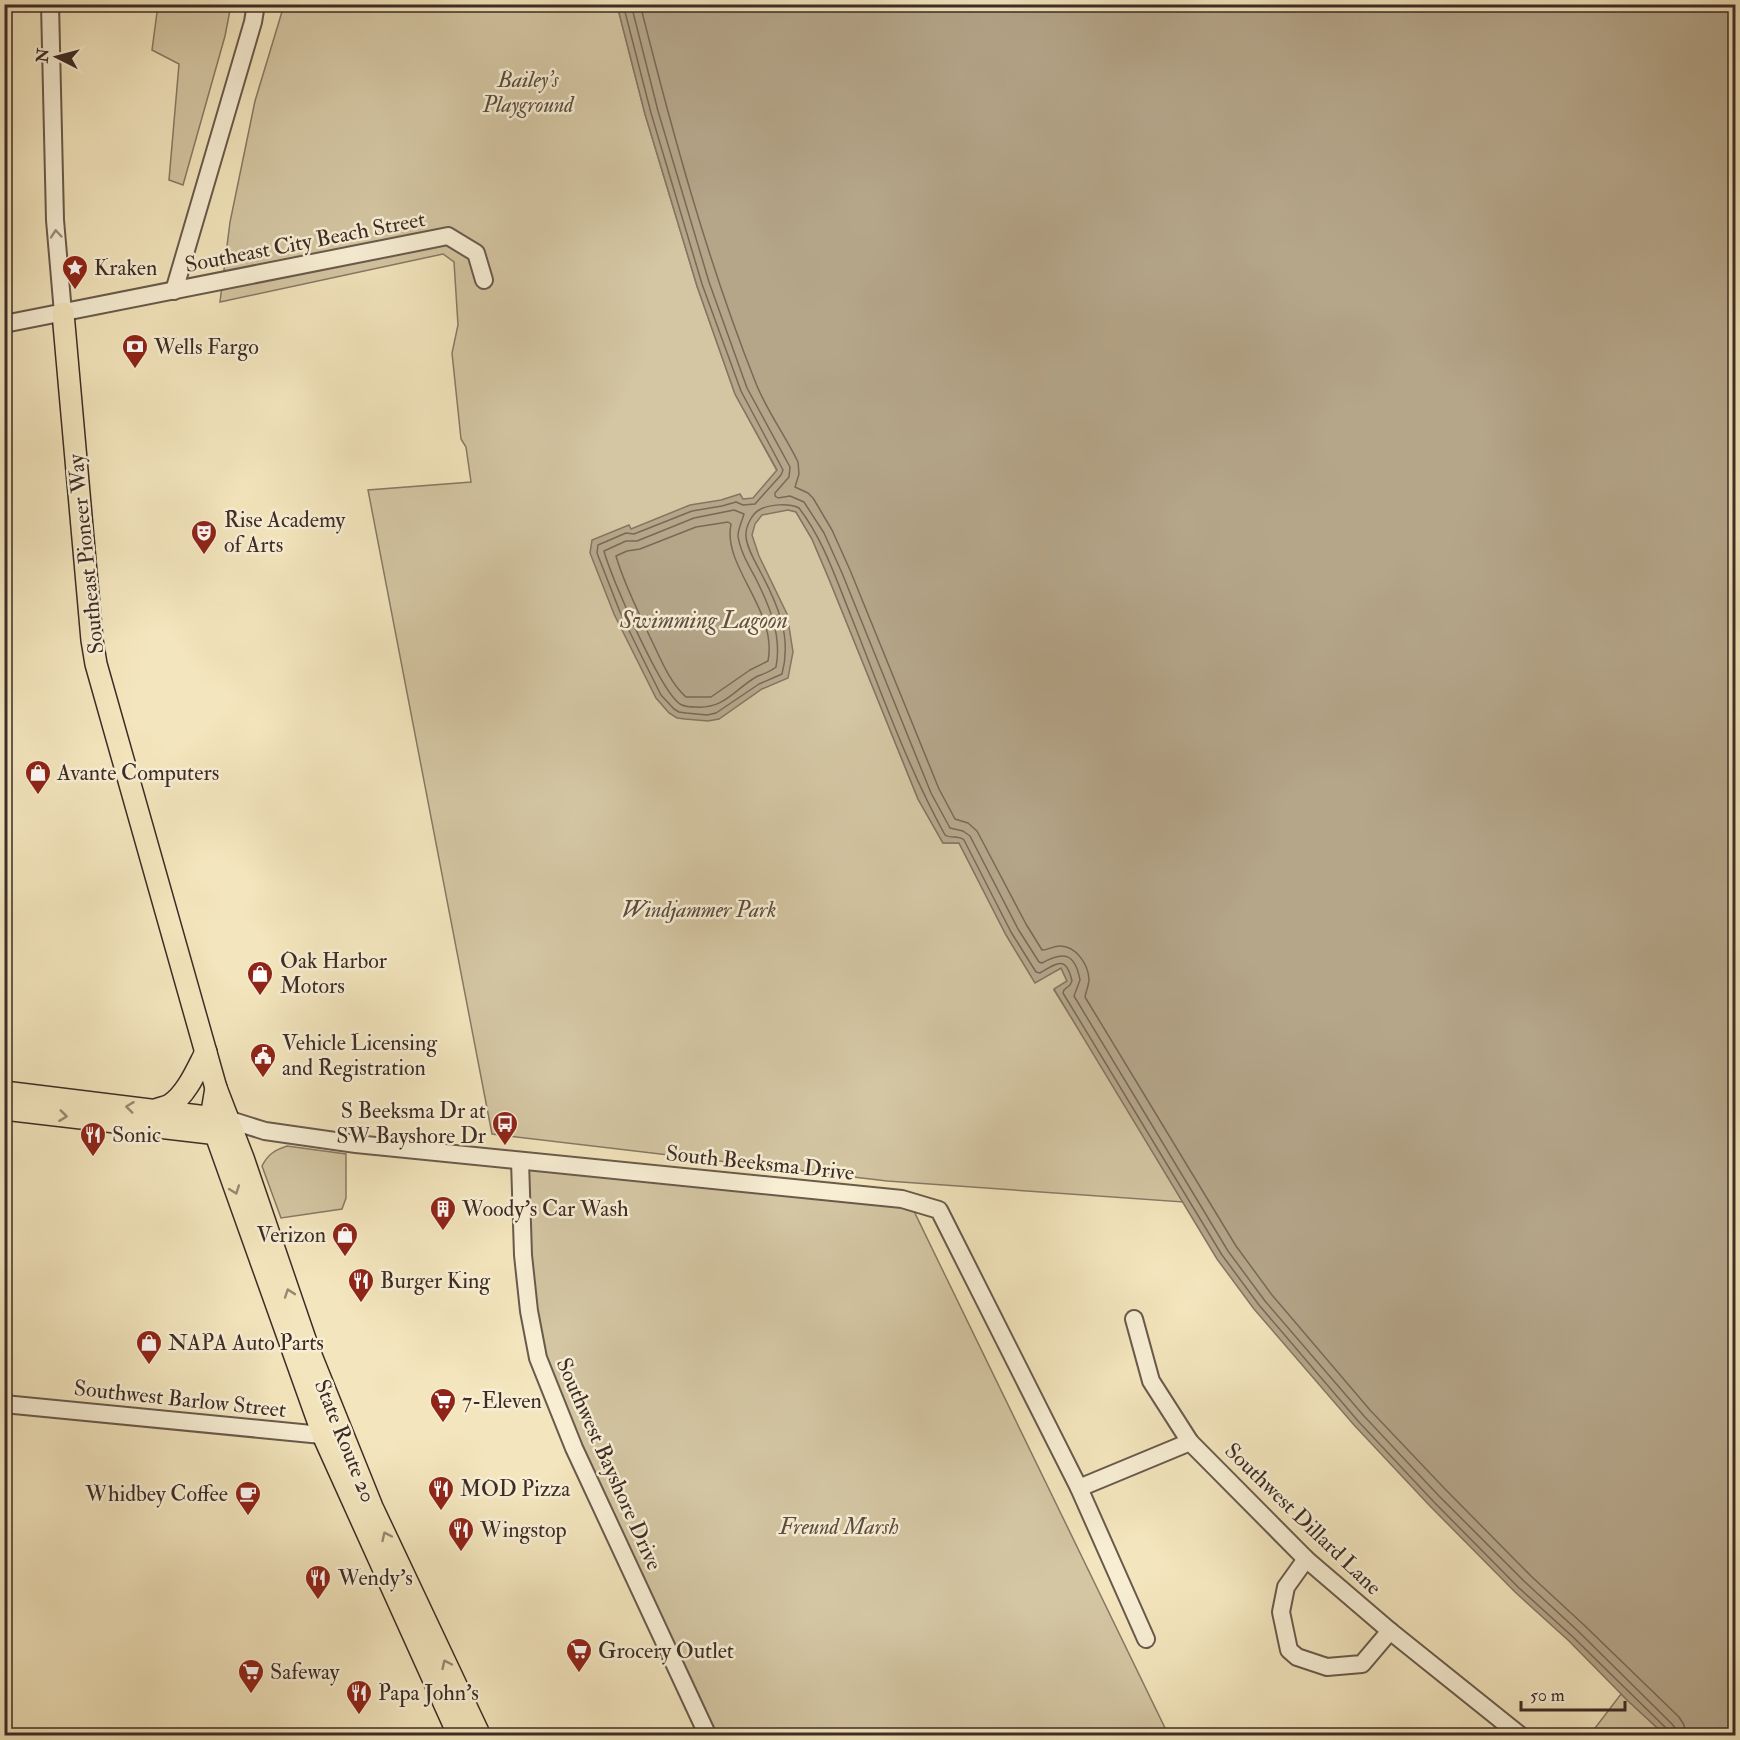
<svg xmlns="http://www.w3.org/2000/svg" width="1740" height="1740" font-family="'IM FELL Double Pica',serif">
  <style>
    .green { fill: #d4c6a3; stroke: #887964; stroke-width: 1.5 }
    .water { fill: #b5a68a; stroke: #857562; stroke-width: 1.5 }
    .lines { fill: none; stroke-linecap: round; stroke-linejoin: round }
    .shore { stroke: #796958; stroke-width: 1.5 }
    .minor-casing { stroke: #6a5a4c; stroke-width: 20 }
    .major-casing { stroke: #3d2c26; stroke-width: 24 }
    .minor { stroke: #f7eed4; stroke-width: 16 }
    .major { stroke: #f3e5bd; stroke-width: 21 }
    .oneway { stroke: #9a8d7d }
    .oneway2 { stroke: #988872 }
    .labels { text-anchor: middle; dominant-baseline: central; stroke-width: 5; stroke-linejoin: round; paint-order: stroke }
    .park-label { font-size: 22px; font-style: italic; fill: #5b4b3f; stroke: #f7eed4 }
    .street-label { font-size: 22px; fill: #3d2c26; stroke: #f7eed4 }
    .poi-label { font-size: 22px; fill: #3d2c26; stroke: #f7eed4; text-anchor: start }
    .water-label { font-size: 24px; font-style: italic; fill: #615144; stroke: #f7eed4 }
  </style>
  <rect width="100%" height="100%" fill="#f3e5bd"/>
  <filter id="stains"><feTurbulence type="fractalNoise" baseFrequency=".00333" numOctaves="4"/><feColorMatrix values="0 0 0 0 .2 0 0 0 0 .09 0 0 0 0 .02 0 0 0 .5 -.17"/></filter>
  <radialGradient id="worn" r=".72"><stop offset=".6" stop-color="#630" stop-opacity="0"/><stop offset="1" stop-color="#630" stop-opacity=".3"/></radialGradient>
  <!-- green -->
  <g class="green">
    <path d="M158,5H231L225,36L183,185L169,180L179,64L152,50Z"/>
    <path d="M284,5H617L645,114L697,286L735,394L777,471L796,512L812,539L829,579L918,799L943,843H959L1006,935L1035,982L1061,968L1067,981L1054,990L1116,1089L1183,1202L887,1181L492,1134L368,490L471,482L466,447L461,439L452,353L458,325L454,262L443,254L220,302L230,222L255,101Z"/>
    <path d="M287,1146L346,1154V1198L342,1209L281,1218L262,1166C268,1154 275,1150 287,1146Z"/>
    <path d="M520,1161L909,1201L1168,1734L1173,1735H708L538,1358Z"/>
    <path d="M1621,1694L1665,1735L1589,1736Z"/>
  </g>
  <!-- water -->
  <path class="water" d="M617,5H1735V1735H1665L1628,1701L1569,1641L1515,1592L1429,1505L1354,1425L1254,1309L1217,1259L1054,989L1067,981L1061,968L1035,983L1006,935L959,843H943L918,799L829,579L812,539L796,512L788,510L762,515L755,524L752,535L759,556L787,614L793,652L788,678L762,689L719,719L708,721L685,719L677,718L669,713L656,698L614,614L590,553L592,540L629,525L631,529L690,505L721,500L740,494L743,499L753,498L777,470L735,394L697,286L645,114Z"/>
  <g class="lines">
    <!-- shore -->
    <g class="shore">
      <path d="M623,4L651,113L702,284L741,391L783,470L781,475L755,504L743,505L736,502L722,506L692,511L634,534L626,533L598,545L597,553L620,612L643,659L661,695L674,709L679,712L686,713L707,715L716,713L759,684L782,674C792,637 778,605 761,573C756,563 745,545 746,534C746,526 752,514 759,510C769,504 789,503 799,508C823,539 836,579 851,616C880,689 907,766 945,835C951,839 958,835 964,840L1011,932L1036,972L1040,973C1057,963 1066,955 1072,981L1070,985L1064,990L1063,993L1222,1255L1259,1305L1358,1421L1433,1501L1519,1588L1573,1637L1667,1729L1669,1736"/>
      <path d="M631,4L658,111L709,282L747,388L790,467L789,477L775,493V496L778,498L790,496L804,502L824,533L842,573L931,793L950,828L963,831L970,836L1018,929L1039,962L1042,963C1064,951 1075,953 1080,980L1074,996L1228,1251L1265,1301L1364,1416L1439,1496L1525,1582L1578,1631L1672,1724L1676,1729L1677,1736"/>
      <path d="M640,4C672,131 707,260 755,381C766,410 785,435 798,462L799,474L795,487L808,493L813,498L832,530L850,570L939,789L955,819L968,823L977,831L1026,924L1042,950C1048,950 1053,946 1060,946C1076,946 1088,964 1089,979C1089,985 1086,991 1085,997L1236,1246L1272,1295L1370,1410L1445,1489L1531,1576L1584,1625L1679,1717L1684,1725L1686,1736"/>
      <path d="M734,510L744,514C742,521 738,529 738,536C740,551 749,566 756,579C770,607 782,636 776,667C770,672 763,674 756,677C734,690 724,709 696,707C692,707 686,707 682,705C663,698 610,575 604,551L626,541H637L694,518Z"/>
      <path d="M728,522L731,524C722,567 778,610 768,661L750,670L711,697H686C669,682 660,657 650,637C638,611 624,584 616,556L627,551L640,549L696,527Z"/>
    </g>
    <defs>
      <g id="minor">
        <path d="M50,4L55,220L63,313"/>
        <path d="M174,291L253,22L256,4"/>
        <path d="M4,324L448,236L476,253L484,280"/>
        <path d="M230,1120L265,1131L356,1144L902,1199L939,1210L1079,1488L1146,1639"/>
        <path d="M520,1161L523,1255L529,1311L538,1358L574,1448L708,1736"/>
        <path d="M1134,1319L1151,1381L1190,1442L1306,1559L1390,1631L1521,1736"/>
        <path d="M4,1404L332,1436"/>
        <path d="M1079,1488L1190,1442"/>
        <path d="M1306,1559L1286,1587L1281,1612L1289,1650L1297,1657L1327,1667L1362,1664L1390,1631"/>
      </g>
      <g id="major">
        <path d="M63,313L92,640L96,664L216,1088L243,1158L308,1348L372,1507L480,1736"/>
        <path d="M216,1088L211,1118L216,1135L323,1435L459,1736"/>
        <path d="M4,1092L223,1119"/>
        <path d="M4,1109L227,1135"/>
        <path d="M156,1110C161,1108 166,1107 170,1105C187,1094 197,1069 206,1052"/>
      </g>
    </defs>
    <!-- minor casing -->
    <use href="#minor" class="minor-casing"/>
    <!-- major casing -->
    <use href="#major" class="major-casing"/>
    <!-- minor -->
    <use href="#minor" class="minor"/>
    <!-- major -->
    <use href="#major" class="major"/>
  </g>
  <!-- one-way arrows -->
  <defs><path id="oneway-chevron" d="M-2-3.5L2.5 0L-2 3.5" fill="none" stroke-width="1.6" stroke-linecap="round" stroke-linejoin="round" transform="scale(1.5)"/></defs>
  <use class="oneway" href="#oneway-chevron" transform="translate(56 234) rotate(-95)"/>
  <g class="oneway2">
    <use href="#oneway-chevron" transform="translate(130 1107) rotate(-173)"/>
    <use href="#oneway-chevron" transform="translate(63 1116) rotate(7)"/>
    <use href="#oneway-chevron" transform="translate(235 1190) rotate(70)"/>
    <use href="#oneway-chevron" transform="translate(289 1293) rotate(-109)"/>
    <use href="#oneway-chevron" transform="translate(386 1536) rotate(-115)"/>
    <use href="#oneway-chevron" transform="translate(446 1664) rotate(-115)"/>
  </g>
  <!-- icons -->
  <defs>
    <symbol id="sight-pin" viewBox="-11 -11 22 30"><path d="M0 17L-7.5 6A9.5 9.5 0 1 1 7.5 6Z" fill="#8f2418" stroke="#f7eed4"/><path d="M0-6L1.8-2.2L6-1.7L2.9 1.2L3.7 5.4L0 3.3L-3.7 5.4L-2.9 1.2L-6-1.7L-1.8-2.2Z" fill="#fff"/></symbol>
    <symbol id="bank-pin" viewBox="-11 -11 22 30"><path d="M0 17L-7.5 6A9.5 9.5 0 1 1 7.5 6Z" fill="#8f2418" stroke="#f7eed4"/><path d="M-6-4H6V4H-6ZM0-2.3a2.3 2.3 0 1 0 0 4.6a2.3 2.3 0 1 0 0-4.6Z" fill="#fff"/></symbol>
    <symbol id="theatre-pin" viewBox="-11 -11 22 30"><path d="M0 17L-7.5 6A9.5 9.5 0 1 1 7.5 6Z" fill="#8f2418" stroke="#f7eed4"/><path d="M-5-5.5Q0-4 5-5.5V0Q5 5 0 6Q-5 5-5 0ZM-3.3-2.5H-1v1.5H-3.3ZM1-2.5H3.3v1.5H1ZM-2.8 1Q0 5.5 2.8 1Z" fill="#fff"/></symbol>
    <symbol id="shop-pin" viewBox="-11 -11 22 30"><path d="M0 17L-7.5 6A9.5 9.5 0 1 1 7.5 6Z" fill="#8f2418" stroke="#f7eed4"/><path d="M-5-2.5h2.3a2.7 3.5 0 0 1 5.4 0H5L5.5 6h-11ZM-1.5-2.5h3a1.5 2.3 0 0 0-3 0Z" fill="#fff"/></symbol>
    <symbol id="civic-pin" viewBox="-11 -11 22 30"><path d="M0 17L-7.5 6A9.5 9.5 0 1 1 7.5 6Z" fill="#8f2418" stroke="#f7eed4"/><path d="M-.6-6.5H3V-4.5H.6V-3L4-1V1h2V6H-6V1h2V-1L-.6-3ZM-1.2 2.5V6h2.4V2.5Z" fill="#fff"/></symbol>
    <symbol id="bus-pin" viewBox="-11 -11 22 30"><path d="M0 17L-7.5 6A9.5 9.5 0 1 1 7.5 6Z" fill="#8f2418" stroke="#f7eed4"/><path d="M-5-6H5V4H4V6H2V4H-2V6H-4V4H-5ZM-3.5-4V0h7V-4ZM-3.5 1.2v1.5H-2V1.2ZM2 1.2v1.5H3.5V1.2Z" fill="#fff"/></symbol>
    <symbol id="restaurant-pin" viewBox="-11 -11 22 30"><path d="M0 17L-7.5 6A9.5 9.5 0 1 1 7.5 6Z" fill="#8f2418" stroke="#f7eed4"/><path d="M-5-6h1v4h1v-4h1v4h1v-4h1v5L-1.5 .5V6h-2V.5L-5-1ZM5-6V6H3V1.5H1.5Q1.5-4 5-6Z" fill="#fff"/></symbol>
    <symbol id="building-pin" viewBox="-11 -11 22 30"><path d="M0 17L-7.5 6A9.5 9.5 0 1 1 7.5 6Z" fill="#8f2418" stroke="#f7eed4"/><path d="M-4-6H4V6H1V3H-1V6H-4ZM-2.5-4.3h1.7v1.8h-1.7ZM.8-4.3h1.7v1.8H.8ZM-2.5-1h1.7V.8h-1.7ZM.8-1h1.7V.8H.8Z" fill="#fff"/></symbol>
    <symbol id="supermarket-pin" viewBox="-11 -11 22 30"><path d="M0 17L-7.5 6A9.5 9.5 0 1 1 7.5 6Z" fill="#8f2418" stroke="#f7eed4"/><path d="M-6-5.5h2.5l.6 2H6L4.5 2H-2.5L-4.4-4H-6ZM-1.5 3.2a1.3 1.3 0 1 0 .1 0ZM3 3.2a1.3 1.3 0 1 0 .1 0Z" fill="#fff"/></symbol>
    <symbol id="cafe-pin" viewBox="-11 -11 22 30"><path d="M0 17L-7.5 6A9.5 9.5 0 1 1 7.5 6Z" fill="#8f2418" stroke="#f7eed4"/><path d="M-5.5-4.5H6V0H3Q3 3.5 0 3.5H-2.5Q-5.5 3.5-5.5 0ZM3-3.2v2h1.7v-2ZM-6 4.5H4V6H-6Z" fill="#fff"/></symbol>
  </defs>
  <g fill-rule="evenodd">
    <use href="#sight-pin" x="60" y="253" width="30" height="40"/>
    <use href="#bank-pin" x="120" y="332" width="30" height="40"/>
    <use href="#theatre-pin" x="189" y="518" width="30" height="40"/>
    <use href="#shop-pin" x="23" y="758" width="30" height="40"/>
    <use href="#shop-pin" x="245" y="959" width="30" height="40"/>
    <use href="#civic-pin" x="248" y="1041" width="30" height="40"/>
    <use href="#bus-pin" x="490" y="1109" width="30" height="40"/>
    <use href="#restaurant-pin" x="78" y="1120" width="30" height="40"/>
    <use href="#building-pin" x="428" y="1194" width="30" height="40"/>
    <use href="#shop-pin" x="330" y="1220" width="30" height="40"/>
    <use href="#restaurant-pin" x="346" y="1266" width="30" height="40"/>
    <use href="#shop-pin" x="134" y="1328" width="30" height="40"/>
    <use href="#supermarket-pin" x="428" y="1386" width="30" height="40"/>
    <use href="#restaurant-pin" x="426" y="1474" width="30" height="40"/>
    <use href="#cafe-pin" x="233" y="1479" width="30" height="40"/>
    <use href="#restaurant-pin" x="446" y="1515" width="30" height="40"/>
    <use href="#restaurant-pin" x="303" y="1563" width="30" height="40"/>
    <use href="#supermarket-pin" x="564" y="1636" width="30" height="40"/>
    <use href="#supermarket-pin" x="236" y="1657" width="30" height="40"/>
    <use href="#restaurant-pin" x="344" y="1678" width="30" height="40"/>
  </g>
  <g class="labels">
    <!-- park labels -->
    <g class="park-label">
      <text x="528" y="80">Bailey's<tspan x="528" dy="25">Playground</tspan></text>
      <text x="699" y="910">Windjammer Park</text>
      <text x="839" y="1527">Freund Marsh</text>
    </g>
    <!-- street labels -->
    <g class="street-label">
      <text transform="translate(305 242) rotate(-11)">Southeast City Beach Street</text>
      <text transform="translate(86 554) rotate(-96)">Southeast Pioneer Way</text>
      <text transform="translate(760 1163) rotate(6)">South Beeksma Drive</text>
      <text transform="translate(180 1399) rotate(6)">Southwest Barlow Street</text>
      <text transform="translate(345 1441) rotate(68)">State Route 20</text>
      <text transform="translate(609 1464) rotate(66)">Southwest Bayshore Drive</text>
      <text transform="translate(1303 1519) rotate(44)">Southwest Dillard Lane</text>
    </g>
    <!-- poi labels -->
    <g class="poi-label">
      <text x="94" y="268">Kraken</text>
      <text x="154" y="347">Wells Fargo</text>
      <text x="224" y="520">Rise Academy<tspan x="224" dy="25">of Arts</tspan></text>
      <text x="57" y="773">Avante Computers</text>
      <text x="280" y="961">Oak Harbor<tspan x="280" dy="25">Motors</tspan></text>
      <text x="282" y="1043">Vehicle Licensing<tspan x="282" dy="25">and Registration</tspan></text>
      <text x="486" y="1111" text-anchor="end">S Beeksma Dr at<tspan x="486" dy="25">SW Bayshore Dr</tspan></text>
      <text x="112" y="1135">Sonic</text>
      <text x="462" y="1209">Woody's Car Wash</text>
      <text x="326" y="1235" text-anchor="end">Verizon</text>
      <text x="380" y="1281">Burger King</text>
      <text x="168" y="1343">NAPA Auto Parts</text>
      <text x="462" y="1401">7-Eleven</text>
      <text x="460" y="1489">MOD Pizza</text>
      <text x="228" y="1494" text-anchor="end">Whidbey Coffee</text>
      <text x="480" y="1530">Wingstop</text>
      <text x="338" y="1578">Wendy's</text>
      <text x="598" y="1651">Grocery Outlet</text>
      <text x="270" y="1672">Safeway</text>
      <text x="378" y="1693">Papa John's</text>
    </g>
    <!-- water labels -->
    <g class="water-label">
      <text x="704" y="620">Swimming Lagoon</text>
    </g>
  </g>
  <!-- margin -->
  <rect width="1740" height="1740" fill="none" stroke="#f3e5bd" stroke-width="24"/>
  <rect x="6" y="6" width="1728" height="1728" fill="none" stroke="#3d2c26" stroke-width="3"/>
  <rect x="12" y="12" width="1716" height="1716" fill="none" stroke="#3d2c26" stroke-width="1.5"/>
  <!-- north arrow -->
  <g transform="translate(57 57) rotate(276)" stroke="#f7eed4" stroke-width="4.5" paint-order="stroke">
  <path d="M0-4.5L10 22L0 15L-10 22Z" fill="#3d2c26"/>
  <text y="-9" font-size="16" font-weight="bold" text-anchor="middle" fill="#3d2c26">N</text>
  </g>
  <!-- scale -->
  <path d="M1521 1701v9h104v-9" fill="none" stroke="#3d2c26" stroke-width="3"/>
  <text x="1530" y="1701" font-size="18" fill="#3d2c26" stroke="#f7eed4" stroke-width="4.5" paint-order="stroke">50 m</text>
  <rect width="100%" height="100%" filter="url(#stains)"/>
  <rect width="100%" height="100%" fill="url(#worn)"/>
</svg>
